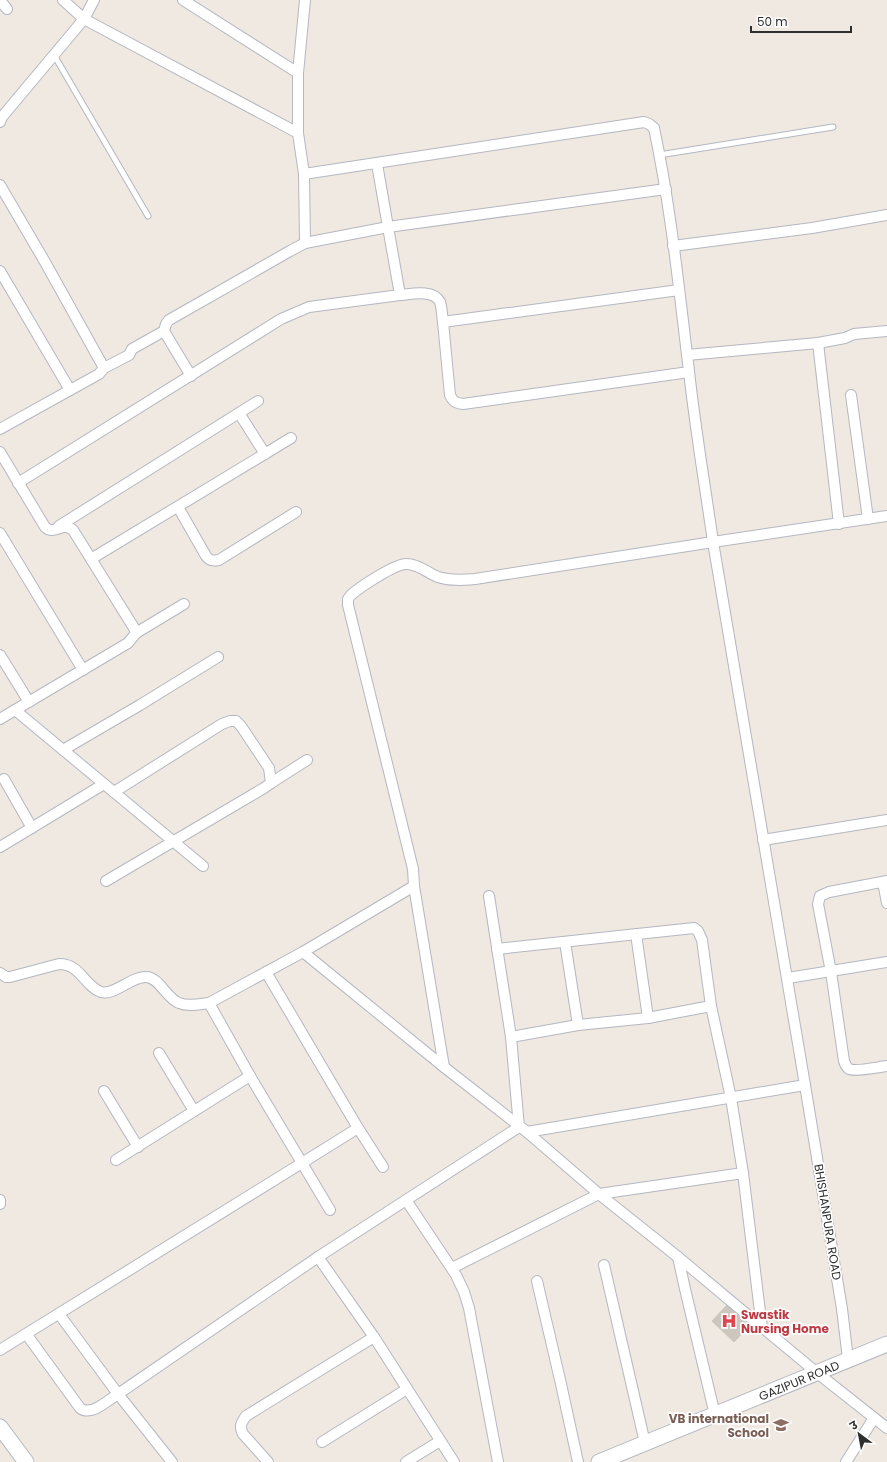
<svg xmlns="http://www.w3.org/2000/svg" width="887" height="1462" font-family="Poppins,'Noto Sans Devanagari',sans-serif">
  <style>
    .building { fill: #cbc7bf; stroke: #cbc5ba }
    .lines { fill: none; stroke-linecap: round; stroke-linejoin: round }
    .lane-casing { stroke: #b4b7c1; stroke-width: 7 }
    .street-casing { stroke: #b4b7c1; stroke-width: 12 }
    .secondary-casing { stroke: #b4b7c1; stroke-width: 17 }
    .lane { stroke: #fff; stroke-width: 5 }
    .street { stroke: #fff; stroke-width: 10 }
    .secondary { stroke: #fff; stroke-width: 15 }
    .labels { text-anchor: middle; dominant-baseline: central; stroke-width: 3.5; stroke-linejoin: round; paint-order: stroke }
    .street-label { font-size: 12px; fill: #2e2e2e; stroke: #fff }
    .health-label { font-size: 12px; font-weight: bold; fill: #be3a42; stroke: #fff; text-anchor: start }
    .education-label { font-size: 12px; font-weight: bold; fill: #785e54; stroke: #fff; text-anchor: end }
  </style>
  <rect width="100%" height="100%" fill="#efe9e1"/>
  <!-- building -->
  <path class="building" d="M727,1305L749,1326L734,1342L712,1321Z"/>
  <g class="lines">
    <defs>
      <g id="lane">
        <path d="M54,55L148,216"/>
        <path d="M659,155L833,127"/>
      </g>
      <g id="street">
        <path d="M0,0L7,9"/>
        <path d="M63,0L84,19L298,133L304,174"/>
        <path d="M183,0L298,73V133"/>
        <path d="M298,73L305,0"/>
        <path d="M0,122L2,117L84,19L94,0"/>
        <path d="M0,185L45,262L104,368"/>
        <path d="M666,189L388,227L400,295C411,294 434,289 440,302C442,308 442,316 443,322L679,290"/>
        <path d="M673,246L812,228L887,215"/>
        <path d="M0,271L70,390"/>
        <path d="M443,322L450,395C453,402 456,403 463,404L689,372"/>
        <path d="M818,343L839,524"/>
        <path d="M687,355L818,343L845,338L854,334L887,331"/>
        <path d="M191,376L164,331L166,324L169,320L290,251L305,243"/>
        <path d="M851,395L868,519"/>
        <path d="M239,413L265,454"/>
        <path d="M0,429L99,374L104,368L129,355L132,349L164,331"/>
        <path d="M0,452L45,527C55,536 62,521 73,530L134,628L136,633L128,643L15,710"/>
        <path d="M18,483L281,319L309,307L400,295"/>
        <path d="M178,507L206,556C210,561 213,561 219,560L296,512"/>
        <path d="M59,526L258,401"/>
        <path d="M0,533L83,670"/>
        <path d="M91,559L291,438"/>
        <path d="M136,633L184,604"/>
        <path d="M0,655L29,702"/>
        <path d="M0,719L15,710L203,866"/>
        <path d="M63,750L140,705L218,657"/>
        <path d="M4,779L32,828"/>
        <path d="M271,783L307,760"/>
        <path d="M763,840L887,820"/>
        <path d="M0,847L104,784"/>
        <path d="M106,881L264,788L271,783L269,768L241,726L236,721H230L222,724L114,792"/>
        <path d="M887,881L829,892L820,896L818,904L831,972L844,1061C845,1064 846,1067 849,1069C856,1072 878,1067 887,1066"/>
        <path d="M883,882L887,903"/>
        <path d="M414,886L444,1067"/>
        <path d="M636,934L648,1018"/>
        <path d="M565,942L578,1025"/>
        <path d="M497,949L694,928L698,931L702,940L711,1006L731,1098L743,1173L762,1328"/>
        <path d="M303,952L414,886L413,869L348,605V599L351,595C360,587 396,563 407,564C418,564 428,573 438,577C450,581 463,580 475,579L713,542C705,485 695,428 689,371C679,290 671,208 654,128L649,124L644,122L304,174L305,243L388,227L377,164"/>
        <path d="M0,973L6,977H10L59,964C81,964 84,986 101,992C114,996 132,976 146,977C159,977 166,998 179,1003C188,1007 200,1004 209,1003L303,952L444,1067L527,1132L599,1194L678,1257L816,1372L887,1428"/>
        <path d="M788,978L887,962"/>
        <path d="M209,1003L250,1076L302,1163L358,1128L266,972"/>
        <path d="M511,1037L578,1025L648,1018L711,1006"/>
        <path d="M159,1053L194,1111"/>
        <path d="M805,1085L842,1309L848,1359"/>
        <path d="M104,1091L138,1147"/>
        <path d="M358,1128L383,1167"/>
        <path d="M527,1132L805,1085L713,542L887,516"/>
        <path d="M116,1160L250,1076"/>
        <path d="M0,1200V1204"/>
        <path d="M406,1200L456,1275L464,1292L469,1308L498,1462"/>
        <path d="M318,1257L374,1337"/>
        <path d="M678,1257L685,1289L715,1415"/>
        <path d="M604,1265L645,1443"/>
        <path d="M452,1268L599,1194L743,1173"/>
        <path d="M537,1281L561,1384L578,1462"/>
        <path d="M27,1335L80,1408C91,1417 108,1400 118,1394L59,1314"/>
        <path d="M0,1350L302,1163L330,1210"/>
        <path d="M322,1442L407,1389"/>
        <path d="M172,1462L118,1394L318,1257L519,1127L511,1037L489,896"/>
        <path d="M268,1462L243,1434C239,1427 241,1423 246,1416L374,1337L454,1462"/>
        <path d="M406,1462L440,1441"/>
        <path d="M846,1462L874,1418"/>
      </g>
      <g id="secondary">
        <path d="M0,1427L26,1462"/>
        <path id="s1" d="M599,1462L887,1344"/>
      </g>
    </defs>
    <!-- lane casing -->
    <use href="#lane" class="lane-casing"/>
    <!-- street casing -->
    <use href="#street" class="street-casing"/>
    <!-- secondary casing -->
    <use href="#secondary" class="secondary-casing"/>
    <!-- lane -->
    <use href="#lane" class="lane"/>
    <!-- street -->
    <use href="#street" class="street"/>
    <!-- secondary -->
    <use href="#secondary" class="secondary"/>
  </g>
  <!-- icons -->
  <defs>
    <symbol id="hospital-bare" viewBox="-9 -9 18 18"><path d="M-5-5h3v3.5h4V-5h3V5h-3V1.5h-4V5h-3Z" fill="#e0444e" stroke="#fff" stroke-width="2.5" paint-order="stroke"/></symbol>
    <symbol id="school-bare" viewBox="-9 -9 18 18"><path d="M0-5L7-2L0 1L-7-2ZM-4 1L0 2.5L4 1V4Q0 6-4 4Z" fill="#8d6e63" stroke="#fff" stroke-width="2.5" paint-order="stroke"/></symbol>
  </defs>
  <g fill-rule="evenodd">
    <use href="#hospital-bare" x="718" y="1310" width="22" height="22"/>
    <use href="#school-bare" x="770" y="1414" width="22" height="22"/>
  </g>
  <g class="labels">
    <!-- street labels -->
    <g class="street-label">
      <text transform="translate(828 1222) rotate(81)">BHISHANPURA ROAD</text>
      <text stroke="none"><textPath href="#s1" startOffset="216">GAZIPUR ROAD</textPath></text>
    </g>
    <!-- health labels -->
    <g class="health-label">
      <text x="741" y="1314">Swastik<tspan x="741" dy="14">Nursing Home</tspan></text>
    </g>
    <!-- education labels -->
    <g class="education-label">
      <text x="769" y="1418">VB international<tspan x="769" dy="14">School</tspan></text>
    </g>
  </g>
  <!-- north arrow -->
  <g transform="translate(859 1434) rotate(328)" stroke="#ffffff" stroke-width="3" paint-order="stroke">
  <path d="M0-3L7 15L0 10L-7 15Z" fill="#2e2e2e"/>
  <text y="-6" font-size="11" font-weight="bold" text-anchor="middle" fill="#2e2e2e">उ</text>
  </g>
  <!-- scale -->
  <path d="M751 26v6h100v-6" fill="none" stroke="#2e2e2e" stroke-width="2"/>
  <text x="757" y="26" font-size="12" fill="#2e2e2e" stroke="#ffffff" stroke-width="3" paint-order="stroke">50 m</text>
</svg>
